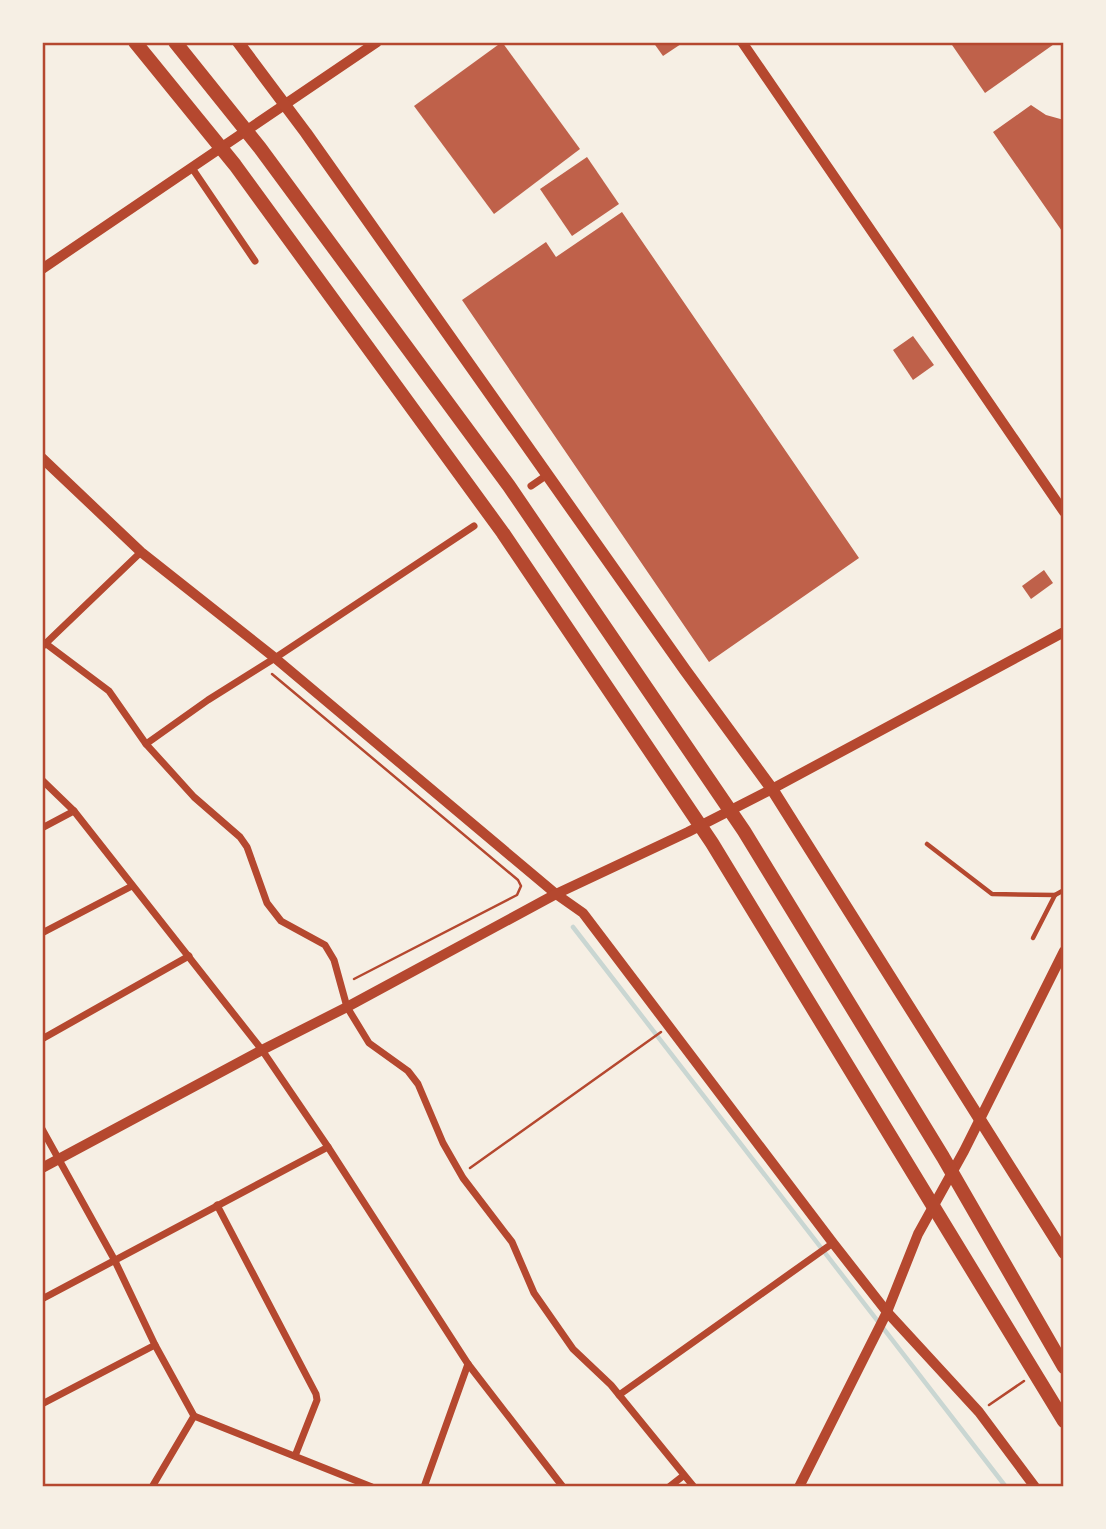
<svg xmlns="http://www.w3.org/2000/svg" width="1106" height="1529" font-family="Signika,sans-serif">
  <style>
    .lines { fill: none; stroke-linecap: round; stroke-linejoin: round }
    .stream { stroke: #c9d6d2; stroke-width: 4.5 }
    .building { fill: #bf614a }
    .path { stroke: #b5482f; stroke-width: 2.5 }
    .service { stroke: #b5482f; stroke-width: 4.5 }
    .minor { stroke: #b5482f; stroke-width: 7 }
    .tertiary { stroke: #b5482f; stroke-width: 10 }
    .primary { stroke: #b5482f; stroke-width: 12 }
    .motorway { stroke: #b5482f; stroke-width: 14 }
    .neatline { fill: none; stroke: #b5482f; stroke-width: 2.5 }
  </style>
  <rect width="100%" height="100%" fill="#f6efe4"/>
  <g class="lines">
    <!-- stream -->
    <path class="stream" d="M573,927L1006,1487"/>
  </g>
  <!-- building -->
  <g class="building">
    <path d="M502,42L580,149L494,214L414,106Z"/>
    <path d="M653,42H684L663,56Z"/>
    <path d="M950,42H1057L985,93Z"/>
    <path d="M1031,105L1046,115L1064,120V234L993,132Z"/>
    <path d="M587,157L619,204L572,236L540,189Z"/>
    <path d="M622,212L859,558L709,662L462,300L546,242L556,257Z"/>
    <path d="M913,336L934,365L913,380L893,350Z"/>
    <path d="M1044,570L1053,583L1031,599L1022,586Z"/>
  </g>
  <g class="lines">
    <!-- path -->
    <g class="path">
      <path d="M272,674L518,880L521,886L517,895L354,979"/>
      <path d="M470,1168L661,1032"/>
      <path d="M989,1405L1024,1381"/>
    </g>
    <!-- service -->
    <g class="service">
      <path d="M927,844L992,894L1055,895L1064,890"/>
      <path d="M1033,938L1055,895"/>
    </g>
    <!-- minor -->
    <g class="minor">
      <path d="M192,168L255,261"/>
      <path d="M531,486L547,475"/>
      <path d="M45,643L109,691L146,744L194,797L240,837L247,847L267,903L281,921L325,945L334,960L347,1007L369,1043L408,1071L418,1084L443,1143L463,1178L512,1242L534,1293L557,1326L573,1349L611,1385L694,1487"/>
      <path d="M43,646L141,552"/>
      <path d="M146,744L208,700L275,658L474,526"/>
      <path d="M42,780L74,811L262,1050L328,1147L468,1364L563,1487"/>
      <path d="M42,828L74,811"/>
      <path d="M42,933L132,886"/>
      <path d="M42,1039L189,956"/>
      <path d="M42,1129L114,1259L155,1345L194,1416L372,1487"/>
      <path d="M217,1205L316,1394L317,1400L295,1456"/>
      <path d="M42,1299L328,1147"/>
      <path d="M619,1395L833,1243"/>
      <path d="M42,1404L155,1345"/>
      <path d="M152,1487L194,1416"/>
      <path d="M424,1487L468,1364"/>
      <path d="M669,1487L683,1476"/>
    </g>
    <!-- tertiary -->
    <g class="tertiary">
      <path d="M742,42L1064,512"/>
      <path d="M42,269L377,42"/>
      <path d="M42,458L141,552L275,658L556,894L583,913L833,1243L887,1312L979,1412L1035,1487"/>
      <path d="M42,1168L262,1050L347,1007L556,894L688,832L772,789L1064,632"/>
      <path d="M799,1487L887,1312L918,1234L964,1151L1064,951"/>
    </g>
    <!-- primary -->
    <path class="primary" d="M238,42L306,133L685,670L772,789L1064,1253"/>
    <!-- motorway -->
    <g class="motorway">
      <path d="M135,42L235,165L503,533L712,843L1064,1421"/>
      <path d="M175,42L260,148L509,486L744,831L943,1157L1064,1367"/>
    </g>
  </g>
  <!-- border -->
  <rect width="1106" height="1529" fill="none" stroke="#f6efe4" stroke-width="88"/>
  <rect x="44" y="44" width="1018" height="1441" class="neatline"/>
</svg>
